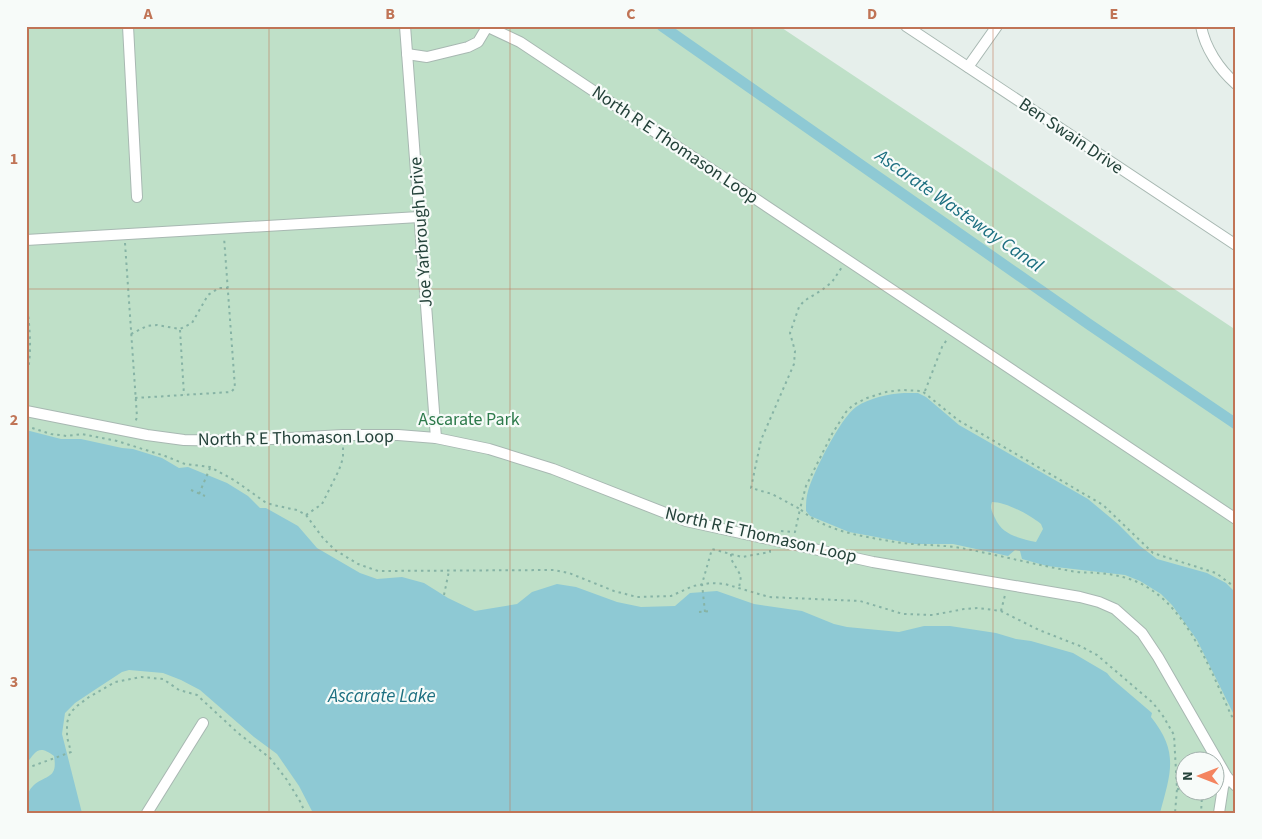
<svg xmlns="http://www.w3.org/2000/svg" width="1262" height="839" font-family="'Source Sans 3',sans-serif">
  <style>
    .green { fill: #bfe0c8; fill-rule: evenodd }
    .water { fill: #8ec9d4; fill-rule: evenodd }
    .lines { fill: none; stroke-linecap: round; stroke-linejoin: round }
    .canal { stroke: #8ec9d4; stroke-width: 11 }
    .minor-casing { stroke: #a8b8b2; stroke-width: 12 }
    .path { stroke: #86b3a5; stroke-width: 2; stroke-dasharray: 2.5 4; stroke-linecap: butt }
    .minor { stroke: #fff; stroke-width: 10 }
    .grid { fill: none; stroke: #c07456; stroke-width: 1; stroke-opacity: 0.55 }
    .labels { text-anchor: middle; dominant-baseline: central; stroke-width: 4.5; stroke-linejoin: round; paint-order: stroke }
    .street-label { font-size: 18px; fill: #24423a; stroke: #f7fbf9 }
    .park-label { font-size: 18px; fill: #2d7a4b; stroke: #f7fbf9 }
    .water-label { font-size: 19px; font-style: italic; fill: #1c6f80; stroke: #f7fbf9 }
    .neatline { fill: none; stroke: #c07456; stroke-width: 2 }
    .grid-label { font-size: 16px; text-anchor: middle; font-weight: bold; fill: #c07456 }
  </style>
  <rect width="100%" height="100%" fill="#e6efeb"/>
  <!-- green -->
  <path class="green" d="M26,26H779L1236,330V813H26ZM1184,762H1214V792H1184Z"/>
  <!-- water -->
  <g class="water">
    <path d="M904,393H918L926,397L959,425L1088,499L1118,524L1140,546L1157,559L1207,573L1226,583L1236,593V719L1197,640L1172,605L1161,594L1140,581L1125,575L1047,566L1022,559L1020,551L1015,550L1008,556L953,544H914L849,532L810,516L806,511C806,504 806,498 808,491C813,473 841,417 856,407C869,398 888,394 904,393ZM992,502C1006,502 1030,515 1041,524L1043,529L1036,542C1019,538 1002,535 995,518C992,512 990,508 992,502Z"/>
    <path d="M26,430L61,439H81L122,448L133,449L162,458L179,468L188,467L227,483L248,496L260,508H266L298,526L317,548L360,573L377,579L402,577L424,583L448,598L475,611L517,604L532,592L557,584L576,587L617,602L641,607L675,606L690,593L717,591L754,604L802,611L834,624L847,627L899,632L924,626H950L996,633L1016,639L1031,641L1073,653L1107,673L1111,678L1152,713L1151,717C1179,752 1171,772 1160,813H313L299,786L277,754L254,737L200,690L181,680L163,673L129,670L122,672L93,691L75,703L65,713L62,734L82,813H26C26,804 26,792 33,786C46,774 58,780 54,756C38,744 36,752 26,764Z"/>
  </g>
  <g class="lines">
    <!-- canal -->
    <path class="canal" d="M662,26L1090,325L1236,424"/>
    <defs>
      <g id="minor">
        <path d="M128,26L137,197"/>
        <path d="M405,26L436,438"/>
        <path d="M486,26L520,42L1236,519"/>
        <path d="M906,26L1236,245"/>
        <path d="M1201,26C1205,48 1219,69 1236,84"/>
        <path d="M407,54L427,57L468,47L478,42L487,27"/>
        <path d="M968,67L997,26"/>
        <path d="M26,240L419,217"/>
        <path d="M26,411L147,435L184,440L238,441L343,435H398L436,438L489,449L553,469L686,521L873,562L1080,597L1099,602L1115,609L1142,633L1158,657L1227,777L1236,786"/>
        <path d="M147,813L203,723"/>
        <path d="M1219,813L1223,787L1227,777"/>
      </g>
    </defs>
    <!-- minor casing -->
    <use href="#minor" class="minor-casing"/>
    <!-- path -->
    <g class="path">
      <path d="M125,243L137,417L135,423"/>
      <path d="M26,291C28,319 34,350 26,378"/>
      <path d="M180,330L184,395"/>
      <path d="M131,334L147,326L157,325L180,329L192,323L208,295L219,288H228"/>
      <path d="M925,391L942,347L948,338"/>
      <path d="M135,398L231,392L235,388L224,237"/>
      <path d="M26,426L51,434L67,436L82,434L117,441L165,456L185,464L210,467L234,480L265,502L273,505L297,510L306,515L323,538L335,550L358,564L378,571L554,570L569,573L614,591L637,597L671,596L693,586L711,583L725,584L769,597L860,601L903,614L933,615L964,609L978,608L1001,611L1039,630L1080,646L1097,655L1153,703L1163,716L1174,735L1177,789L1175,813"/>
      <path d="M191,490L205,496"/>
      <path d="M199,494L210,468"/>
      <path d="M306,515L322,504L339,470L343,458V446"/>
      <path d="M781,531L795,532L800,509L772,494L751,488L761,440L794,364L795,351L790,333L799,307L804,301L822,290L832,282L842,267"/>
      <path d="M731,554V559L741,576L739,588"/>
      <path d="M1236,588L1216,573L1153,553L1103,505L958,420L922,391L902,390L886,392L867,398L853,405L846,412L832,434L806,486L800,509C826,532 862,536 895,542C919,546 943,544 966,549C1003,556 1040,566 1077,572C1084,573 1090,572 1096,573C1116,574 1137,579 1153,591C1190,616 1213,675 1231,715L1236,722"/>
      <path d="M444,595L449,571"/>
      <path d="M1001,611L1005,595"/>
      <path d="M699,612L711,611"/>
      <path d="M705,612L702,584L712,549L742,557L770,552V548"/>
      <path d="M26,767H30L71,752L67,737V723L70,713L77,706L89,697L115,682L141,677L163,679L179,690L197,695L238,733L270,758L287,780L301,803L305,813"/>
      <path d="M1177,789L1184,790"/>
      <path d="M1195,792H1200L1202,796L1201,813"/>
    </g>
    <!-- minor -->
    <use href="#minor" class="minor"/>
  </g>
  <!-- grid -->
  <path class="grid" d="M269,26V813M510,26V813M752,26V813M993,26V813M26,289H1236M26,550H1236"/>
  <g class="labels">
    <!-- street labels -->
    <g class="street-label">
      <text transform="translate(1071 136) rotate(34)">Ben Swain Drive</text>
      <text transform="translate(675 145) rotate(34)">North R E Thomason Loop</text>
      <text transform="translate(421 232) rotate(-94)">Joe Yarbrough Drive</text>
      <text transform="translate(296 438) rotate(-1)">North R E Thomason Loop</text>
      <text transform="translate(761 535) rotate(13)">North R E Thomason Loop</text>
    </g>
    <!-- park labels -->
    <g class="park-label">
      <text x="469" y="419">Ascarate Park</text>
    </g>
    <!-- water labels -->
    <g class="water-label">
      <text transform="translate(959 211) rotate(35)">Ascarate Wasteway Canal</text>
      <text x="382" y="696">Ascarate Lake</text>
    </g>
  </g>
  <!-- border -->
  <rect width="1262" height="839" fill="none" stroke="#f7fbf9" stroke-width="55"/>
  <!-- north arrow -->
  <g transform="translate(1200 776) rotate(270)"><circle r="24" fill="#f7fbf9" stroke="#a3b1ad"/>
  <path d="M0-4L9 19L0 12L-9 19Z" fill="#f4845f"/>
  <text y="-8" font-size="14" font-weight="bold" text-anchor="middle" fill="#24423a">N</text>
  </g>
  <rect x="28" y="28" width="1206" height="784" class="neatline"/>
  <g class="grid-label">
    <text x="148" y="19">A</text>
    <text x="390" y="19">B</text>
    <text x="631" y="19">C</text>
    <text x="872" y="19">D</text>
    <text x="1114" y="19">E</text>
    <text x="14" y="164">1</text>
    <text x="14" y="425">2</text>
    <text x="14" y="687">3</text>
  </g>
</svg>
